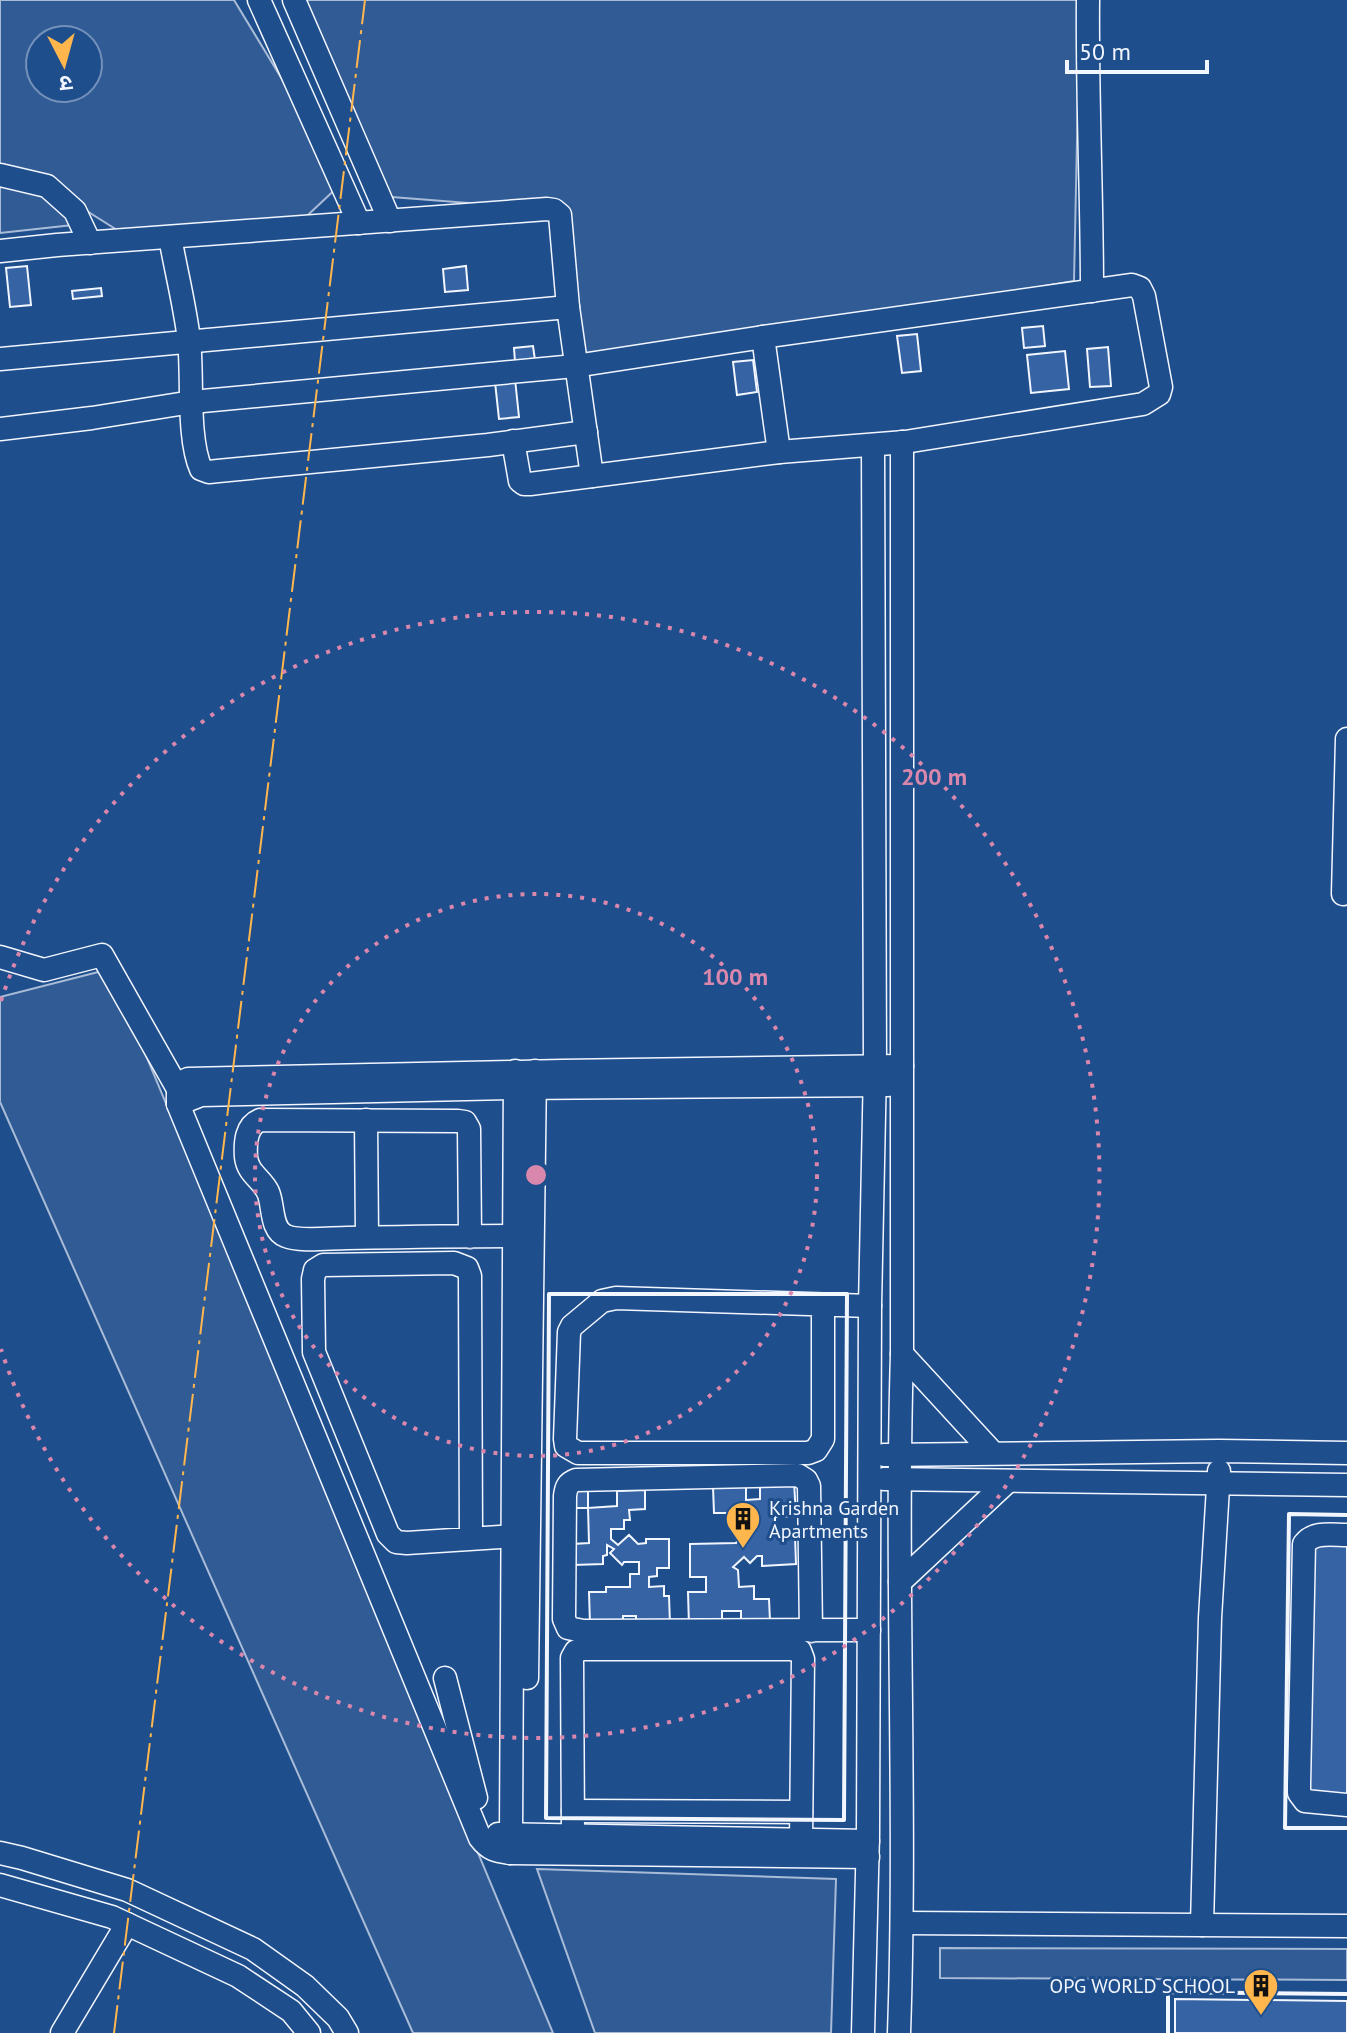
<svg xmlns="http://www.w3.org/2000/svg" width="1347" height="2033" font-family="'PT Sans','Noto Sans Devanagari',sans-serif">
  <style>
    .built { fill: #305b95; stroke: #a8bbd7; stroke-width: 2; fill-rule: evenodd }
    .building { fill: #3563a3; stroke: #f2f6ff; stroke-width: 2 }
    .lines { fill: none; stroke-linecap: round; stroke-linejoin: round }
    .minor-casing { stroke: #f2f6ff; stroke-width: 25 }
    .minor { stroke: #1f4e8c; stroke-width: 22 }
    .wall { stroke: #f2f6ff; stroke-width: 4 }
    .power { stroke: #ffb74d; stroke-width: 2; stroke-dasharray: 28 6 4 6; stroke-linecap: butt }
    .ring { fill: none; stroke: #da87ad; stroke-width: 4; stroke-dasharray: 4 8 }
    .labels { text-anchor: middle; dominant-baseline: central; stroke-width: 6; stroke-linejoin: round; paint-order: stroke }
    .poi-label { font-size: 20px; fill: #f2f6ff; stroke: #1f4e8c; text-anchor: start }
    .centre { fill: #da87ad; stroke: #1f4e8c; stroke-width: 4 }
    .ring-label { font-size: 24px; text-anchor: middle; font-weight: bold; fill: #da87ad; stroke: #1f4e8c; stroke-width: 6; stroke-linejoin: round; paint-order: stroke }
  </style>
  <rect width="100%" height="100%" fill="#1f4e8c"/>
  <!-- built -->
  <g class="built">
    <path d="M0,0H234L328,155L341,184L294,228L133,240L47,186L0,171ZM40,40H88V88H40Z"/>
    <path d="M294,0H1080L1074,281L575,366L547,209L379,196Z"/>
    <path d="M0,176L18,179L82,224L0,233Z"/>
    <path d="M110,969L553,2033H413L0,1102V997Z"/>
    <path d="M537,1869L836,1879L831,2033H595Z"/>
    <path d="M940,1948L1347,1949V1980L940,1978Z"/>
  </g>
  <!-- building -->
  <g class="building">
    <path d="M27,266L31,305L10,307L6,268Z"/>
    <path d="M466,266L468,290L445,292L443,269Z"/>
    <path d="M101,288L102,296L73,299L72,291Z"/>
    <path d="M1043,326L1045,346L1024,348L1022,328Z"/>
    <path d="M917,334L921,371L902,373L897,336Z"/>
    <path d="M533,346L535,360L515,362L514,348Z"/>
    <path d="M1108,347L1111,386L1090,387L1087,349Z"/>
    <path d="M1065,351L1069,389L1031,393L1027,355Z"/>
    <path d="M753,360L757,392L737,395L733,362Z"/>
    <path d="M515,379L519,417L499,419L495,382Z"/>
    <path d="M794,1481L796,1516L775,1517V1532L789,1531V1537L795,1536L796,1564L762,1566V1556H757L750,1563L744,1557L733,1567L738,1570L739,1587L754,1586V1599H769L770,1621L741,1622V1611H722V1625L689,1626L688,1592H706V1577H690V1544L736,1543L749,1527H730L729,1513H714L713,1487L746,1485V1500L760,1499V1482Z"/>
    <path d="M599,1488V1491H588V1508L617,1506V1491L645,1490V1509L629,1510L630,1520H624V1529H611V1539L618,1545L629,1535L638,1544L646,1543V1539H669V1568H657V1576L649,1577V1587L664,1586V1596H669L670,1624L636,1625V1616H623V1623L590,1624L589,1592H606V1587H630V1574H639V1562H624L622,1565L610,1553L614,1549L607,1545V1555L603,1556V1564L573,1565L572,1544L589,1543L588,1508H572L571,1489Z"/>
    <path d="M1313,1542L1347,1543V1797L1307,1796Z"/>
    <path d="M1175,1999L1347,2001V2033H1175Z"/>
  </g>
  <g class="lines">
    <defs>
      <g id="minor">
        <path d="M259,0L359,223"/>
        <path d="M294,0L390,221"/>
        <path d="M1088,0C1087,97 1092,194 1092,291"/>
        <path d="M0,175L47,186L75,211L90,243"/>
        <path d="M170,237C176,271 185,306 189,340C193,375 187,438 201,469L209,472L218,471L488,445L586,432"/>
        <path d="M0,251L57,245L547,209L554,210L560,215L568,307"/>
        <path d="M763,337L779,452"/>
        <path d="M0,359L568,307L592,476"/>
        <path d="M0,429L92,418L192,402L575,366L763,337L1132,285L1140,288L1144,296L1161,387L1159,394L1143,404L905,442L779,452L530,484H524L520,481L513,441"/>
        <path d="M1343,894L1347,739"/>
        <path d="M0,957L44,970L102,955L178,1089"/>
        <path d="M178,1104L201,1095L515,1088L888,1085"/>
        <path d="M366,1120L367,1237"/>
        <path d="M470,1237L469,1129L465,1122L458,1121L260,1120C246,1126 245,1142 246,1157C248,1174 261,1178 268,1192C274,1205 270,1230 286,1236C299,1242 331,1238 347,1238C402,1237 458,1236 513,1236"/>
        <path d="M823,1306V1439L816,1450L808,1453H578L566,1446L565,1439L569,1332L572,1326L602,1301L616,1298L870,1306"/>
        <path d="M902,1354L993,1453"/>
        <path d="M884,1455L1219,1451L1347,1453"/>
        <path d="M884,1479L1347,1485"/>
        <path d="M1347,1535C1332,1535 1314,1531 1304,1544L1299,1785V1793L1305,1801L1347,1805"/>
        <path d="M471,1539L470,1276L467,1268L454,1263L323,1265L315,1270L313,1279L314,1352L388,1534L396,1542L407,1543L500,1537L512,1536"/>
        <path d="M900,1582L1008,1481"/>
        <path d="M811,1631L809,1486L806,1480L798,1475L576,1480C568,1483 566,1487 565,1496L564,1619L568,1628L583,1631L869,1630"/>
        <path d="M445,1678L476,1798"/>
        <path d="M527,1678L535,1071"/>
        <path d="M573,1811L801,1812"/>
        <path d="M498,1834L868,1841"/>
        <path d="M573,1836L572,1658L576,1651L583,1649H791L800,1651L803,1659L801,1840"/>
        <path d="M0,1853L22,1858L127,1890L253,1949L305,1986L338,2018L347,2033"/>
        <path d="M510,1853L511,1835L515,1071"/>
        <path d="M868,1857L510,1853C496,1851 489,1850 480,1838L178,1104C178,1093 176,1083 188,1079L562,1071L902,1066"/>
        <path d="M0,1885L112,1917L238,1976L291,2011L309,2033"/>
        <path d="M903,1923L1347,1926"/>
        <path d="M1202,1925L1210,1618L1219,1471"/>
        <path d="M62,2033L127,1924"/>
        <path d="M863,2033L868,1834L870,1306L875,1067L873,445"/>
        <path d="M899,2033C907,1807 895,1580 902,1354V442"/>
      </g>
    </defs>
    <!-- minor casing -->
    <use href="#minor" class="minor-casing"/>
    <!-- minor -->
    <use href="#minor" class="minor"/>
    <!-- wall -->
    <g class="wall">
      <path d="M549,1294H847L844,1820L546,1818Z"/>
      <path d="M1347,1515L1289,1514L1285,1828H1347"/>
      <path d="M1168,2033V1992L1347,1994"/>
    </g>
    <!-- power -->
    <path class="power" d="M114,2033L365,0"/>
  </g>
  <!-- distance rings -->
  <g class="ring">
    <circle cx="536" cy="1175" r="281"/>
    <path d="M1 1001A563 563 0 1 1 1 1349"/>
  </g>
  <!-- icons -->
  <defs>
    <symbol id="building-pin" viewBox="-11 -11 22 30"><path d="M0 17L-7.5 6A9.5 9.5 0 1 1 7.5 6Z" fill="#ffb74d" stroke="#1f4e8c"/><path d="M-4-6H4V6H1V3H-1V6H-4ZM-2.5-4.3h1.7v1.8h-1.7ZM.8-4.3h1.7v1.8H.8ZM-2.5-1h1.7V.8h-1.7ZM.8-1h1.7V.8H.8Z" fill="#111"/></symbol>
  </defs>
  <g fill-rule="evenodd">
    <use href="#building-pin" x="723" y="1499" width="40" height="54"/>
    <use href="#building-pin" x="1241" y="1966" width="40" height="54"/>
  </g>
  <g class="labels">
    <!-- poi labels -->
    <g class="poi-label">
      <text x="769" y="1508">Krishna Garden<tspan x="769" dy="23">Apartments</tspan></text>
      <text x="1235" y="1986" text-anchor="end">OPG WORLD SCHOOL</text>
    </g>
  </g>
  <circle cx="536" cy="1175" r="12" class="centre"/>
  <g class="ring-label">
    <text x="934" y="785">200 m</text>
    <text x="735" y="985">100 m</text>
  </g>
  <!-- north arrow -->
  <g transform="translate(64 64) rotate(174)"><circle r="38" fill="#1f4e8c" stroke="#7391ba" stroke-width="2"/>
  <path d="M0-6L14 30L0 20L-14 30Z" fill="#ffb74d"/>
  <text y="-12" font-size="22" font-weight="bold" text-anchor="middle" fill="#f2f6ff">उ</text>
  </g>
  <!-- scale -->
  <path d="M1067 60v12h140v-12" fill="none" stroke="#f2f6ff" stroke-width="4"/>
  <text x="1079" y="60" font-size="24" fill="#f2f6ff" stroke="#1f4e8c" stroke-width="6" paint-order="stroke">50 m</text>
</svg>
